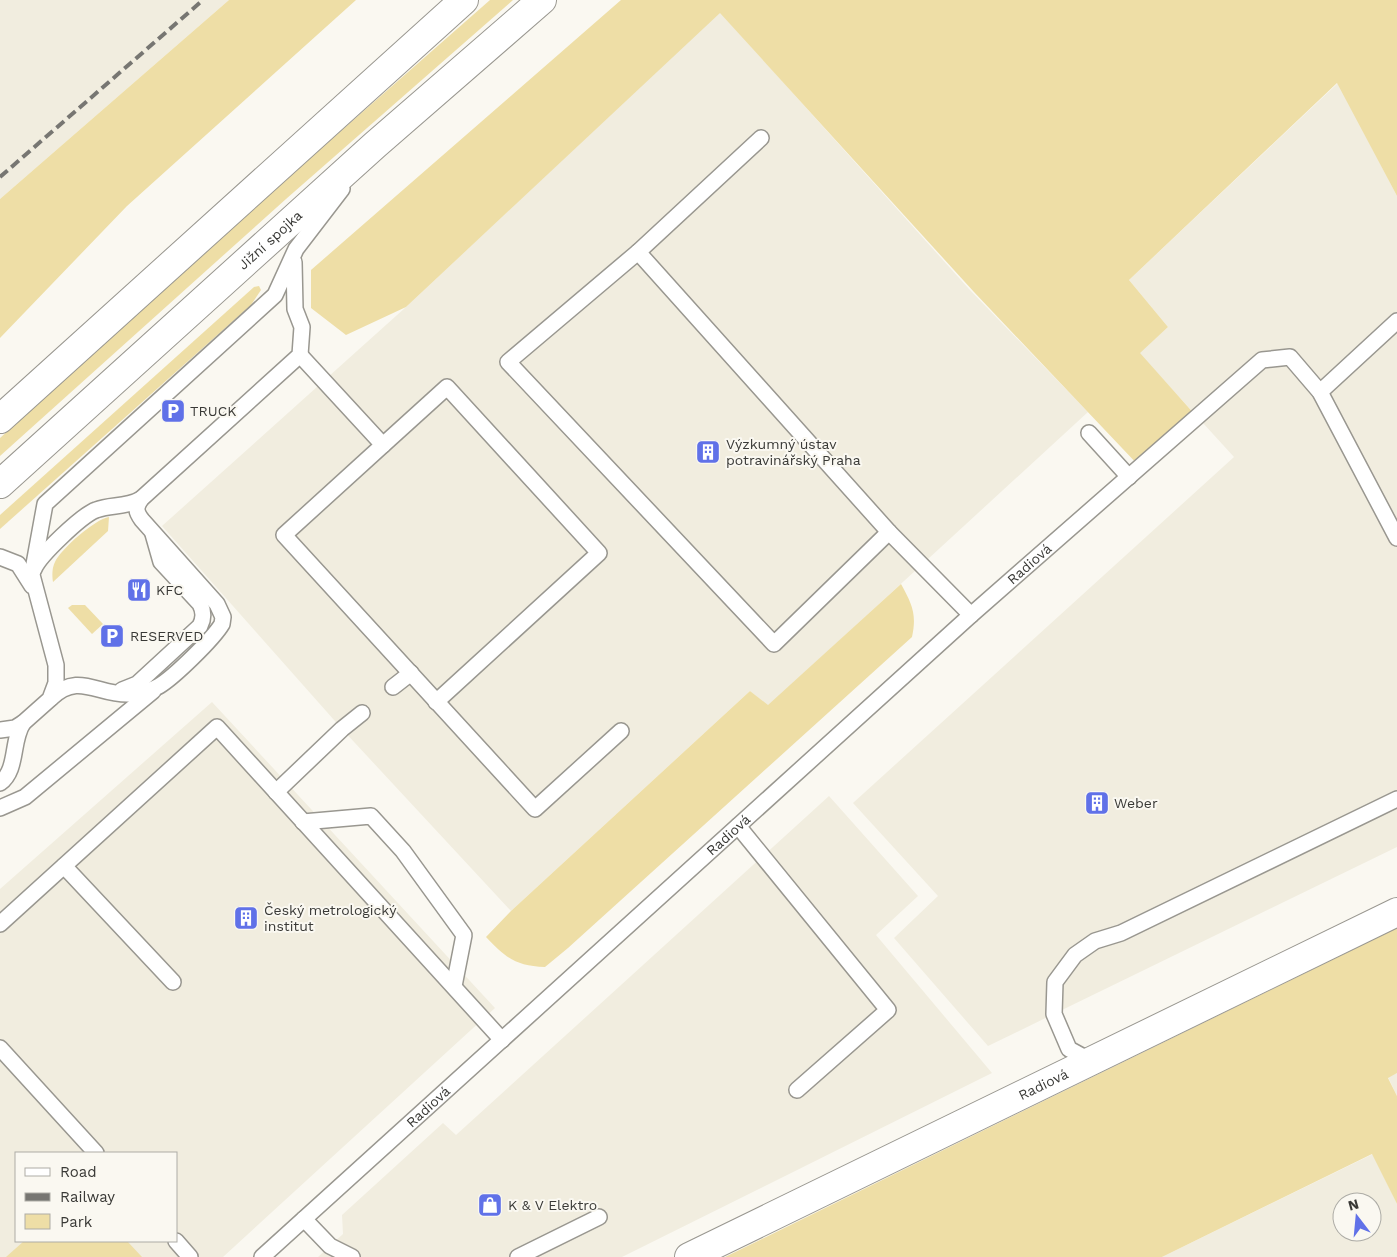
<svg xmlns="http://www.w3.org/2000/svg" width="1397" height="1257" font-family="'Work Sans',sans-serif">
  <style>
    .built { fill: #f1eddf; fill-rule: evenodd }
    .green { fill: #eedea6 }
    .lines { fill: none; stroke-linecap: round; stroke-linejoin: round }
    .service-casing { stroke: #999790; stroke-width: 18 }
    .minor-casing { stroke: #999790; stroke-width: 30 }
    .trunk-casing { stroke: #999790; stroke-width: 30 }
    .service { stroke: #fff; stroke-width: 15 }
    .minor { stroke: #fff; stroke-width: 28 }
    .trunk { stroke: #fff; stroke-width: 28 }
    .rail { stroke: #777672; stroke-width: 4; stroke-dasharray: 10 5; stroke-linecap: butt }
    .labels { text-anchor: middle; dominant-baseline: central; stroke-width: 4; stroke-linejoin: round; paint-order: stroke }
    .street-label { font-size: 14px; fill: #393936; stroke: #faf8f1 }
    .poi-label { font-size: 14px; fill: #393936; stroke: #faf8f1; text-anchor: start }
  </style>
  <rect width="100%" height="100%" fill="#faf8f1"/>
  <!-- built -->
  <g class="built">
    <path d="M0,0H229L0,199Z"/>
    <path d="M720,12L969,289L1088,412L768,706L750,691L511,911L342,729L162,526L406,307Z"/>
    <path d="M1338,83L1397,196V847L988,1046L894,938L938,896L853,803L1234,457L1139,353L1168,327L1129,280Z"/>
    <path d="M212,702L495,1008L223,1257H0V889ZM16,1153H176V1241H16Z"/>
    <path d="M829,796L918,896L876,935L992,1073L622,1257H318L343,1234L342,1215L443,1123L456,1135Z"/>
    <path d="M1397,1073V1096L1388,1077Z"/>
    <path d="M1373,1154L1397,1204V1257H1162ZM1342,1202H1372V1232H1342Z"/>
  </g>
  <!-- green -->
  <g class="green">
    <path d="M229,0H356L127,206L0,338V199Z"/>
    <path d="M490,0H513L286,199L0,456V438L276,188Z"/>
    <path d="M621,0H1397V196L1337,83L1129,280L1168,327L1140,353L1197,417L1140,467L974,292L720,13L406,307L346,335L311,308V270Z"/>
    <path d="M259,286L261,290L251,305L0,529V515L254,287Z"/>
    <path d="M109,517L108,531L53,582C52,575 52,568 55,562C60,550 95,519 109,517Z"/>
    <path d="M901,584C912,604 917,614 912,637L568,948L545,967C516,966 506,958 486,937L511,911L750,691L768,705Z"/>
    <path d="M72,605H85L103,624L92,634L68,608Z"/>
    <path d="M1397,928V1073L1388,1078L1397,1096V1204L1372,1154L1162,1257H725Z"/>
    <path d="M24,1241H127L142,1257H6Z"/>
  </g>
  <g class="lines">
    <defs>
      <g id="service">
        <path d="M761,138L638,252L508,362L774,644L889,532"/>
        <path d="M638,252L889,532L971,615"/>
        <path d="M300,355L383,445L284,535L535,809L621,731"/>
        <path d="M1320,392L1397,321"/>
        <path d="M1089,433L1129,477"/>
        <path d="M383,445L447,387L599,553L436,702"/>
        <path d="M0,557L18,564L32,586"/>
        <path d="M34,569C39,556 82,515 96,510C111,504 125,508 141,499"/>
        <path d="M393,687L411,673"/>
        <path d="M122,690L137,684L200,626C204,618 204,612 200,604L161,562L153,534"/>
        <path d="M51,698C79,671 98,696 130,694C140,693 151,691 159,686C174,677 213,639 222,624L223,617L217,604L142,520C136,512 135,508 141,499L300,355L302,327L295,309L294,262"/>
        <path d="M0,730L15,728L23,723L50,699L56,683V665L32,575L45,504L275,295L296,249L342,189"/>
        <path d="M0,783C18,770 11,741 23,723"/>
        <path d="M276,792L342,729L362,713"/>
        <path d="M0,808L25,797L153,691"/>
        <path d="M303,822L371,816L403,851L464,935L454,986"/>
        <path d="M738,826L888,1010L797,1090"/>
        <path d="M64,866L173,982"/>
        <path d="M0,924L217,727L502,1040"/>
        <path d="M0,1048L96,1153"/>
        <path d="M1091,1061L1069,1049L1054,1014L1055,982L1075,955L1095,941L1121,933L1397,799"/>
        <path d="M304,1219L330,1246L352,1257"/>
        <path d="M176,1241L190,1257"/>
        <path id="s1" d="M262,1257L971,615L1262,360L1290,357L1320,392L1397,538"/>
        <path d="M518,1257L599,1217"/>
      </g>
      <g id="minor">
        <path id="s2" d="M689,1257L1397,912"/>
      </g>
      <g id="trunk">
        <path d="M0,419L464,0"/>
        <path id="s3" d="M0,484L375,145L542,0"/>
      </g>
    </defs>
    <!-- service casing -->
    <use href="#service" class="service-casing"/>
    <!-- minor casing -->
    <use href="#minor" class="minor-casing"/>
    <!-- trunk casing -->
    <use href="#trunk" class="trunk-casing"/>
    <!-- service -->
    <use href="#service" class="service"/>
    <!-- minor -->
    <use href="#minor" class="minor"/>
    <!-- trunk -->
    <use href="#trunk" class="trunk"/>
    <!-- rail -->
    <path class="rail" d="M0,177L203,0"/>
  </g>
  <!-- icons -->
  <defs>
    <symbol id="parking-square" viewBox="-11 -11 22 22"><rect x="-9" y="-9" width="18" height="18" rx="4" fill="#6071e8" stroke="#faf8f1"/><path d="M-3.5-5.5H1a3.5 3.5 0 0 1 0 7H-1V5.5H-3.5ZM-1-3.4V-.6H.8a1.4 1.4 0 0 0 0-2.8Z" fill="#fff"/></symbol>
    <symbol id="building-square" viewBox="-11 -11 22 22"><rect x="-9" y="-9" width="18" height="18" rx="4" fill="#6071e8" stroke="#faf8f1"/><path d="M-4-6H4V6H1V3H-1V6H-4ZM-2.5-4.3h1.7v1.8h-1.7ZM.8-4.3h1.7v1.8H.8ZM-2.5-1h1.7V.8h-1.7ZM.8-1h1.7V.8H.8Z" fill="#fff"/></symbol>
    <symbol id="restaurant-square" viewBox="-11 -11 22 22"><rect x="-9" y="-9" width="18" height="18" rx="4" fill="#6071e8" stroke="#faf8f1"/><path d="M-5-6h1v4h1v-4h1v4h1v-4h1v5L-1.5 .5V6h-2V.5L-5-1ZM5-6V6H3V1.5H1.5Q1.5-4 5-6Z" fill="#fff"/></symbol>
    <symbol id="shop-square" viewBox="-11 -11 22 22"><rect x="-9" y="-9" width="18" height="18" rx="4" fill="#6071e8" stroke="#faf8f1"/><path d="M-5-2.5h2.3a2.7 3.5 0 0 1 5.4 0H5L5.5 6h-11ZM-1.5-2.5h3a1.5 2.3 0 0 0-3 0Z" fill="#fff"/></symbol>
  </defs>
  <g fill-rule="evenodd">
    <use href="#parking-square" x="159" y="397" width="28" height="28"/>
    <use href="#building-square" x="694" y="438" width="28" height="28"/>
    <use href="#restaurant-square" x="125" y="576" width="28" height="28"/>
    <use href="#parking-square" x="98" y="622" width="28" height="28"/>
    <use href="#building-square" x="1083" y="789" width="28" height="28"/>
    <use href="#building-square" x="232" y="904" width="28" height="28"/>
    <use href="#shop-square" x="476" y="1191" width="28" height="28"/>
  </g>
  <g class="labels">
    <!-- street labels -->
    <g class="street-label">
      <text stroke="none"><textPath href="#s3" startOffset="364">Jižní spojka</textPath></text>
      <text stroke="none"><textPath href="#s1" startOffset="1034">Radiová</textPath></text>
      <text stroke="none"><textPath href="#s1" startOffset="629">Radiová</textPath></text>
      <text stroke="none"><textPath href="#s2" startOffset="394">Radiová</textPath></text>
      <text stroke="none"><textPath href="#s1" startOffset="224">Radiová</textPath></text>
    </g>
    <!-- poi labels -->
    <g class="poi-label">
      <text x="190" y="411">TRUCK</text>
      <text x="726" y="444">Výzkumný ústav<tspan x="726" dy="16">potravinářský Praha</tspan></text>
      <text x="156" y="590">KFC</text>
      <text x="130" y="636">RESERVED</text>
      <text x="1114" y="803">Weber</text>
      <text x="264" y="910">Český metrologický<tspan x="264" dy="16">institut</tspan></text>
      <text x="508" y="1205">K &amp; V Elektro</text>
    </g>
  </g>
  <!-- legend -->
  <rect x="15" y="1152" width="162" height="90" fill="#faf8f1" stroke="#adaca6"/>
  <rect x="25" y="1168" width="25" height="8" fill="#ffffff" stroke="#adaca6"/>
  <text x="60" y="1177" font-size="15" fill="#393936">Road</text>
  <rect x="25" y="1193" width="25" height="8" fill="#777672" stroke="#adaca6"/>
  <text x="60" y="1202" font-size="15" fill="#393936">Railway</text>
  <rect x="25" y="1214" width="25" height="15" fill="#eedea6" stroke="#adaca6"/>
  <text x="60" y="1227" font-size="15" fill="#393936">Park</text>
  <!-- north arrow -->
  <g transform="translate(1357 1217) rotate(344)"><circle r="24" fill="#faf8f1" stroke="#adaca6"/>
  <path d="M0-4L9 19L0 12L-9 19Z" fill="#6071e8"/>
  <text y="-8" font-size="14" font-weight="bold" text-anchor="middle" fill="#393936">N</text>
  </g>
</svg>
